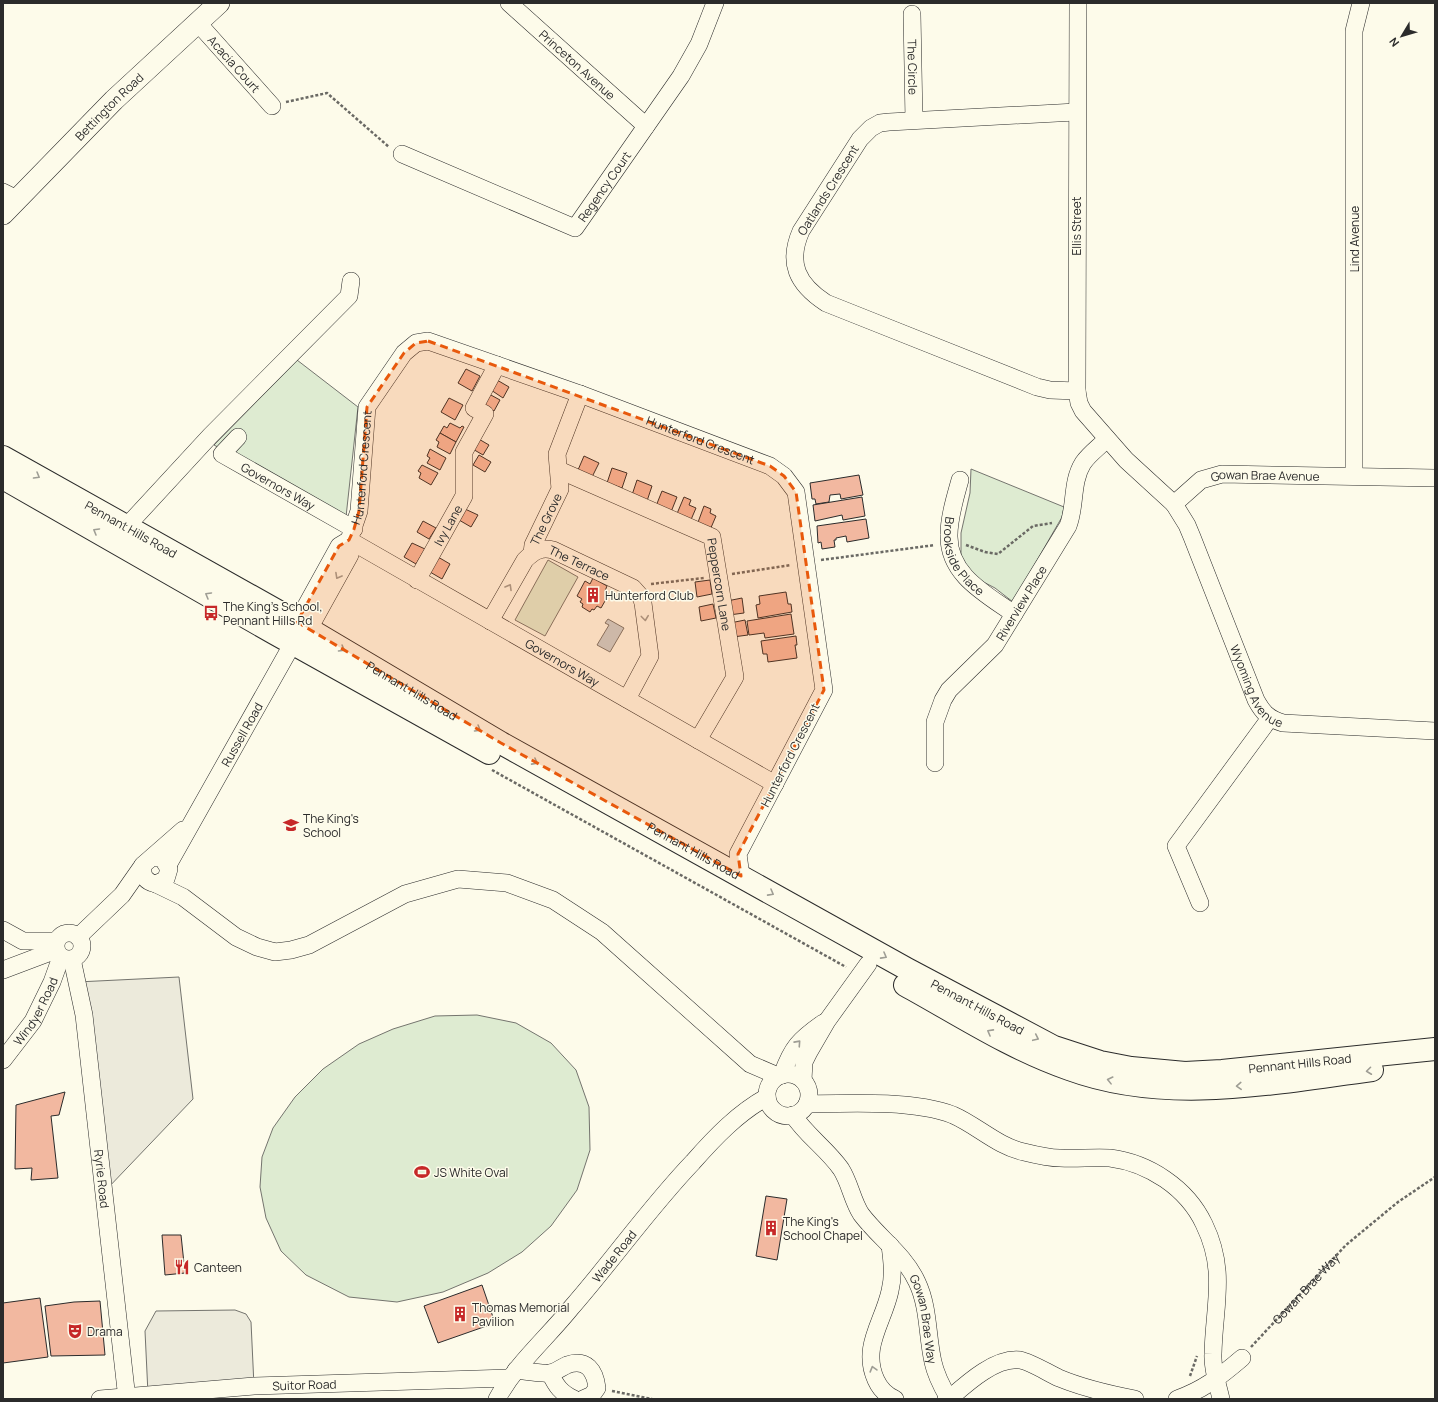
<svg xmlns="http://www.w3.org/2000/svg" width="1438" height="1402" font-family="Manrope,sans-serif">
  <style>
    .green { fill: #deebd1; stroke: #74746e }
    .parking { fill: #eceadb; stroke: #74746e }
    .water { fill: #c7d0d0; stroke: #74746e }
    .building { fill: #f2b8a0; stroke: #2b2b2b }
    .lines { fill: none; stroke-linecap: round; stroke-linejoin: round }
    .minor-casing { stroke: #2b2b2b; stroke-width: 18 }
    .major-casing { stroke: #2b2b2b; stroke-width: 22 }
    .highway-casing { stroke: #2b2b2b; stroke-width: 24 }
    .path { stroke: #6a6964; stroke-width: 2.5; stroke-dasharray: 3 2; stroke-linecap: butt }
    .minor { stroke: #fdfbea; stroke-width: 17 }
    .major { stroke: #fdfbea; stroke-width: 21 }
    .highway { stroke: #fdfbea; stroke-width: 22 }
    .oneway { stroke: #9e9d94 }
    .marked { fill: #e8590c; fill-opacity: 0.2; stroke: #e8590c; stroke-width: 3; stroke-dasharray: 8 5; stroke-linejoin: round }
    .labels { text-anchor: middle; dominant-baseline: central; stroke-width: 3; stroke-linejoin: round; paint-order: stroke }
    .street-label { font-size: 12px; fill: #2b2b2b; stroke: #fdfbea }
    .poi-label { font-size: 12px; fill: #2b2b2b; stroke: #fdfbea; text-anchor: start }
  </style>
  <rect width="100%" height="100%" fill="#fdfbea"/>
  <!-- green -->
  <g class="green">
    <path d="M297,360L358,407L346,517L214,445Z"/>
    <path d="M971,469L1064,507L1062,517L1013,602L995,588L970,575L961,556V533L970,493Z"/>
    <path d="M548,560L578,577L545,636L515,620Z"/>
    <path d="M477,1015L516,1023L551,1043L576,1070L589,1107L590,1150L577,1190L551,1226L522,1252L488,1273L443,1292L397,1302L349,1297L306,1275L281,1251L266,1218L260,1187L262,1157L273,1128L295,1097L323,1069L359,1044L393,1029L435,1016Z"/>
  </g>
  <!-- parking -->
  <g class="parking">
    <path d="M179,977L193,1099L105,1191L77,982Z"/>
    <path d="M235,1310L246,1314L251,1322L254,1386L148,1394L145,1331L156,1311Z"/>
  </g>
  <!-- water -->
  <path class="water" d="M608,619L624,628L610,652L597,645L609,625L605,623Z"/>
  <!-- building -->
  <g class="building">
    <path d="M466,369L480,376L472,391L458,383Z"/>
    <path d="M497,380L509,387L503,398L491,390Z"/>
    <path d="M489,394L500,400L494,411L483,405Z"/>
    <path d="M449,398L463,405L455,420L441,412Z"/>
    <path d="M450,423L460,428L462,426L464,427L456,442L440,433L444,426L447,428Z"/>
    <path d="M440,433L456,442L450,454L437,447L439,442L436,440Z"/>
    <path d="M477,438L489,445L483,455L471,448Z"/>
    <path d="M430,449L446,458L440,470L427,463L430,458L427,456Z"/>
    <path d="M479,455L491,462L485,472L473,465Z"/>
    <path d="M584,456L599,463L592,477L578,470Z"/>
    <path d="M422,465L438,473L431,485L419,478L421,473L418,471Z"/>
    <path d="M612,468L627,473L622,488L607,483Z"/>
    <path d="M859,475L863,495L841,499L840,494L830,495L829,502L816,504L815,499H812L810,483Z"/>
    <path d="M637,480L652,486L647,501L632,495Z"/>
    <path d="M662,491L677,497L671,512L656,506Z"/>
    <path d="M684,497L691,500L689,505L696,508L690,522L676,516Z"/>
    <path d="M862,497L865,516L843,520L842,515L815,521L813,505Z"/>
    <path d="M704,506L711,509L710,513L716,516L710,530L697,525Z"/>
    <path d="M465,509L478,515L471,527L459,520Z"/>
    <path d="M866,519L869,538L847,542L846,536L836,538V540H834L835,547L822,549L821,542L818,543L817,526Z"/>
    <path d="M423,521L436,528L429,539L417,532Z"/>
    <path d="M412,543L425,549L416,564L404,557Z"/>
    <path d="M438,557L450,564L442,579L430,572Z"/>
    <path d="M593,578L607,586L605,591L609,594L601,608L597,606L594,610L592,609L590,612L582,607L583,604L580,602L582,599L577,596L585,581L590,584Z"/>
    <path d="M710,580L712,594L697,597L695,582Z"/>
    <path d="M786,592L788,604H791L792,612L758,618L756,605L760,604L759,596Z"/>
    <path d="M742,598L744,613L729,615L727,601Z"/>
    <path d="M713,604L716,618L701,621L699,607Z"/>
    <path d="M791,614L794,634L765,638L764,633L749,635L747,621Z"/>
    <path d="M745,620L748,635L733,637L730,623Z"/>
    <path d="M796,636L797,645H795L797,658L768,662L767,654H763L761,641Z"/>
    <path d="M65,1092L59,1115L51,1116L58,1178L31,1180L32,1168L15,1169L16,1105Z"/>
    <path d="M766,1196L787,1199L777,1260L756,1256Z"/>
    <path d="M162,1235H181L185,1273L165,1275Z"/>
    <path d="M482,1285L495,1323L438,1343L424,1306Z"/>
    <path d="M40,1298L48,1357L3,1363V1303Z"/>
    <path d="M100,1301L105,1355L51,1356L45,1306L74,1302Z"/>
  </g>
  <g class="lines">
    <defs>
      <g id="minor">
        <path id="s2" d="M509,3L646,126"/>
        <path id="s3" d="M1078,3L1077,391L1079,403L1083,411L1126,460L1174,504L1187,525L1192,537L1256,700C1263,713 1269,719 1283,723L1435,731"/>
        <path id="s4" d="M912,14L914,120"/>
        <path id="s5" d="M197,22L272,106"/>
        <path d="M1076,112L889,122L880,123L871,128L860,139L801,231C787,263 797,284 826,303L1037,387L1050,390L1077,391"/>
        <path id="s6" d="M402,154L575,228L681,76L699,44L715,3"/>
        <path d="M3,192L17,199"/>
        <path id="s7" d="M238,437L222,454L354,529"/>
        <path id="s8" d="M559,470L712,537L735,677L698,740"/>
        <path d="M1354,475V31L1361,3"/>
        <path id="s9" d="M960,480C955,498 949,517 949,535C948,575 986,594 1014,614"/>
        <path id="s10" d="M1174,504L1201,480L1222,474L1435,478"/>
        <path d="M126,527L210,436L349,296L351,281"/>
        <path id="s11" d="M349,540L775,784"/>
        <path id="s12" d="M532,553L533,545L560,489L557,454L580,394"/>
        <path id="s13" d="M417,580L464,496V452L485,414L474,408L497,365"/>
        <path id="s14" d="M490,621L525,560C534,551 541,547 553,550L633,588L641,597L643,603L650,656L627,699"/>
        <path d="M295,633L297,622L339,546L349,540"/>
        <path id="s15" d="M935,763V722L943,700L949,690L995,645L1068,526C1076,506 1071,482 1083,463C1089,454 1099,447 1107,439"/>
        <path d="M153,857L162,858L169,869L166,879L156,884C146,882 141,876 143,865L183,830"/>
        <path id="s16" d="M168,865L293,643L309,629L350,555L349,540L359,511L367,407L404,353L416,343L428,341L580,394L770,466L784,476L796,492L824,690L738,854L741,876"/>
        <path d="M156,884L183,897L236,937L257,947L275,952L291,950L309,945L405,894L458,879L507,883L553,900L602,932L750,1064L778,1076"/>
        <path d="M1200,903L1176,846L1270,718"/>
        <path d="M3,930L23,941H56"/>
        <circle cx="69" cy="946" r="13"/>
        <path d="M78,937L122,895L143,865"/>
        <path id="s17" d="M72,959L84,1015L127,1399"/>
        <path d="M3,970L56,950"/>
        <path id="s18" d="M3,1060L33,1021L52,982L61,957"/>
        <circle cx="788" cy="1095" r="21"/>
        <path d="M782,1075C792,1047 799,1040 823,1023"/>
        <path d="M803,1080L804,1062L809,1052L827,1021L868,964"/>
        <path d="M807,1104C849,1103 915,1100 953,1115C978,1126 997,1146 1024,1152C1036,1155 1048,1158 1060,1158C1077,1159 1093,1157 1110,1158C1149,1163 1187,1188 1204,1224C1227,1271 1214,1305 1213,1354C1212,1369 1218,1385 1221,1399"/>
        <path id="s19" d="M793,1115C806,1135 827,1149 841,1169C850,1183 852,1200 861,1214C879,1238 904,1254 917,1282C929,1307 927,1336 933,1362C936,1376 942,1387 949,1399"/>
        <path d="M890,1245C892,1261 894,1275 890,1291C883,1323 861,1347 876,1380C880,1389 886,1395 895,1399"/>
        <path d="M516,1370C526,1371 540,1374 550,1373C556,1372 562,1367 567,1365C587,1358 595,1371 597,1388L592,1395L583,1399"/>
        <path d="M550,1373C556,1386 561,1393 574,1399"/>
        <path id="s20" d="M100,1399L254,1386L509,1378"/>
        <path id="s21" d="M497,1399C516,1364 546,1339 571,1308C613,1260 649,1208 693,1162C715,1137 738,1113 767,1097"/>
        <path d="M946,1399H949C966,1384 995,1357 1020,1360C1031,1362 1048,1373 1059,1378C1083,1388 1109,1394 1135,1399"/>
        <path d="M1177,1399C1203,1390 1221,1376 1242,1358"/>
      </g>
      <g id="major">
        <path id="s22" d="M3,214L114,100L219,3"/>
      </g>
      <g id="highway">
        <path id="s23" d="M3,457L297,622L501,743L907,969L1054,1047L1100,1062L1131,1068L1185,1073L1222,1071L1435,1049"/>
        <path d="M3,478L274,633L489,753"/>
        <path d="M905,985C958,1014 1011,1049 1069,1069C1167,1105 1272,1083 1372,1070"/>
      </g>
    </defs>
    <!-- minor casing -->
    <use href="#minor" class="minor-casing"/>
    <!-- major casing -->
    <use href="#major" class="major-casing"/>
    <!-- highway casing -->
    <use href="#highway" class="highway-casing"/>
    <!-- path -->
    <g class="path">
      <path d="M286,102L327,93L389,147"/>
      <path d="M966,545L985,552L998,554L1033,526L1052,523"/>
      <path d="M821,560L935,545"/>
      <path d="M732,574L791,565"/>
      <path d="M651,584L704,578"/>
      <path d="M492,770L846,967"/>
      <path id="s1" d="M1251,1347L1346,1245L1398,1202L1435,1177"/>
      <path d="M1190,1376L1197,1356"/>
      <path d="M612,1391L652,1399"/>
    </g>
    <!-- minor -->
    <use href="#minor" class="minor"/>
    <!-- major -->
    <use href="#major" class="major"/>
    <!-- highway -->
    <use href="#highway" class="highway"/>
  </g>
  <!-- one-way arrows -->
  <defs><path id="oneway-chevron" d="M-2-3.5L2.5 0L-2 3.5" fill="none" stroke-width="1.6" stroke-linecap="round" stroke-linejoin="round"/></defs>
  <g class="oneway">
    <use href="#oneway-chevron" transform="translate(37 476) rotate(30)"/>
    <use href="#oneway-chevron" transform="translate(96 531) rotate(-150)"/>
    <use href="#oneway-chevron" transform="translate(338 576) rotate(119)"/>
    <use href="#oneway-chevron" transform="translate(509 587) rotate(-60)"/>
    <use href="#oneway-chevron" transform="translate(208 595) rotate(-150)"/>
    <use href="#oneway-chevron" transform="translate(645 618) rotate(83)"/>
    <use href="#oneway-chevron" transform="translate(342 649) rotate(31)"/>
    <use href="#oneway-chevron" transform="translate(478 729) rotate(31)"/>
    <use href="#oneway-chevron" transform="translate(535 762) rotate(29)"/>
    <use href="#oneway-chevron" transform="translate(771 893) rotate(29)"/>
    <use href="#oneway-chevron" transform="translate(884 956) rotate(29)"/>
    <use href="#oneway-chevron" transform="translate(990 1032) rotate(-151)"/>
    <use href="#oneway-chevron" transform="translate(1036 1038) rotate(25)"/>
    <use href="#oneway-chevron" transform="translate(798 1043) rotate(-48)"/>
    <use href="#oneway-chevron" transform="translate(1369 1071) rotate(173)"/>
    <use href="#oneway-chevron" transform="translate(1110 1080) rotate(-166)"/>
    <use href="#oneway-chevron" transform="translate(1239 1086) rotate(177)"/>
    <use href="#oneway-chevron" transform="translate(873 1369) rotate(-106)"/>
  </g>
  <!-- marked area -->
  <path class="marked" d="M428,341L770,466L784,476L796,492L824,690L738,854L741,876L501,743L297,622L339,546L349,540L354,529L359,511L367,407L404,353L416,343Z"/>
  <!-- icons -->
  <defs>
    <symbol id="building-bare" viewBox="-9 -9 18 18"><path d="M-4-6H4V6H1V3H-1V6H-4ZM-2.5-4.3h1.7v1.8h-1.7ZM.8-4.3h1.7v1.8H.8ZM-2.5-1h1.7V.8h-1.7ZM.8-1h1.7V.8H.8Z" fill="#c62828" stroke="#fdfbea" stroke-width="2.5" paint-order="stroke"/></symbol>
    <symbol id="bus-bare" viewBox="-9 -9 18 18"><path d="M-5-6H5V4H4V6H2V4H-2V6H-4V4H-5ZM-3.5-4V0h7V-4ZM-3.5 1.2v1.5H-2V1.2ZM2 1.2v1.5H3.5V1.2Z" fill="#c62828" stroke="#fdfbea" stroke-width="2.5" paint-order="stroke"/></symbol>
    <symbol id="school-bare" viewBox="-9 -9 18 18"><path d="M0-5L7-2L0 1L-7-2ZM-4 1L0 2.5L4 1V4Q0 6-4 4Z" fill="#c62828" stroke="#fdfbea" stroke-width="2.5" paint-order="stroke"/></symbol>
    <symbol id="stadium-bare" viewBox="-9 -9 18 18"><path d="M0-5a6.5 5 0 1 0 0 10a6.5 5 0 1 0 0-10ZM-3.5-1.8h7v3.6h-7Z" fill="#c62828" stroke="#fdfbea" stroke-width="2.5" paint-order="stroke"/></symbol>
    <symbol id="restaurant-bare" viewBox="-9 -9 18 18"><path d="M-5-6h1v4h1v-4h1v4h1v-4h1v5L-1.5 .5V6h-2V.5L-5-1ZM5-6V6H3V1.5H1.5Q1.5-4 5-6Z" fill="#c62828" stroke="#fdfbea" stroke-width="2.5" paint-order="stroke"/></symbol>
    <symbol id="theatre-bare" viewBox="-9 -9 18 18"><path d="M-5-5.5Q0-4 5-5.5V0Q5 5 0 6Q-5 5-5 0ZM-3.3-2.5H-1v1.5H-3.3ZM1-2.5H3.3v1.5H1ZM-2.8 1Q0 5.5 2.8 1Z" fill="#c62828" stroke="#fdfbea" stroke-width="2.5" paint-order="stroke"/></symbol>
  </defs>
  <g fill-rule="evenodd">
    <use href="#building-bare" x="582" y="584" width="22" height="22"/>
    <use href="#bus-bare" x="200" y="602" width="22" height="22"/>
    <use href="#school-bare" x="280" y="814" width="22" height="22"/>
    <use href="#stadium-bare" x="411" y="1161" width="22" height="22"/>
    <use href="#building-bare" x="760" y="1217" width="22" height="22"/>
    <use href="#restaurant-bare" x="171" y="1256" width="22" height="22"/>
    <use href="#building-bare" x="449" y="1303" width="22" height="22"/>
    <use href="#theatre-bare" x="64" y="1320" width="22" height="22"/>
  </g>
  <g class="labels">
    <!-- street labels -->
    <g class="street-label">
      <text stroke="none"><textPath href="#s5" startOffset="56">Acacia Court</textPath></text>
      <text stroke="none"><textPath href="#s2" startOffset="92">Princeton Avenue</textPath></text>
      <text stroke="none"><textPath href="#s4" startOffset="53">The Circle</textPath></text>
      <text stroke="none"><textPath href="#s22" startOffset="151">Bettington Road</textPath></text>
      <text stroke="none"><textPath href="#s6" startOffset="239">Regency Court</textPath></text>
      <text transform="translate(828 190) rotate(-58)">Oatlands Crescent</text>
      <text transform="translate(1076 226) rotate(-90)">Ellis Street</text>
      <text transform="translate(1354 239) rotate(-90)">Lind Avenue</text>
      <text stroke="none"><textPath href="#s16" startOffset="894">Hunterford Crescent</textPath></text>
      <text stroke="none"><textPath href="#s16" startOffset="450">Hunterford Crescent</textPath></text>
      <text stroke="none"><textPath href="#s10" startOffset="101">Gowan Brae Avenue</textPath></text>
      <text stroke="none"><textPath href="#s7" startOffset="88">Governors Way</textPath></text>
      <text stroke="none"><textPath href="#s12" startOffset="37">The Grove</textPath></text>
      <text stroke="none"><textPath href="#s13" startOffset="63">Ivy Lane</textPath></text>
      <text stroke="none"><textPath href="#s23" startOffset="147">Pennant Hills Road</textPath></text>
      <text stroke="none"><textPath href="#s9" startOffset="82">Brookside Place</textPath></text>
      <text stroke="none"><textPath href="#s14" startOffset="131">The Terrace</textPath></text>
      <text stroke="none"><textPath href="#s8" startOffset="215">Peppercorn Lane</textPath></text>
      <text stroke="none"><textPath href="#s15" startOffset="190">Riverview Place</textPath></text>
      <text stroke="none"><textPath href="#s11" startOffset="246">Governors Way</textPath></text>
      <text stroke="none"><textPath href="#s3" startOffset="741">Wyoming Avenue</textPath></text>
      <text stroke="none"><textPath href="#s23" startOffset="471">Pennant Hills Road</textPath></text>
      <text stroke="none"><textPath href="#s16" startOffset="150">Russell Road</textPath></text>
      <text transform="translate(790 755) rotate(-63)">Hunterford Crescent</text>
      <text stroke="none"><textPath href="#s23" startOffset="795">Pennant Hills Road</textPath></text>
      <text stroke="none"><textPath href="#s23" startOffset="1119">Pennant Hills Road</textPath></text>
      <text stroke="none"><textPath href="#s18" startOffset="59">Windyer Road</textPath></text>
      <text stroke="none"><textPath href="#s23" startOffset="1455">Pennant Hills Road</textPath></text>
      <text stroke="none"><textPath href="#s17" startOffset="222">Ryrie Road</textPath></text>
      <text stroke="none"><textPath href="#s21" startOffset="185">Wade Road</textPath></text>
      <text stroke="none"><textPath href="#s1" startOffset="80">Gowan Brae Way</textPath></text>
      <text stroke="none"><textPath href="#s19" startOffset="248">Gowan Brae Way</textPath></text>
      <text stroke="none"><textPath href="#s20" startOffset="205">Suitor Road</textPath></text>
    </g>
    <!-- poi labels -->
    <g class="poi-label">
      <text x="605" y="595">Hunterford Club</text>
      <text x="223" y="606">The King's School,<tspan x="223" dy="14">Pennant Hills Rd</tspan></text>
      <text x="303" y="818">The King's<tspan x="303" dy="14">School</tspan></text>
      <text x="434" y="1172">JS White Oval</text>
      <text x="783" y="1221">The King's<tspan x="783" dy="14">School Chapel</tspan></text>
      <text x="194" y="1267">Canteen</text>
      <text x="472" y="1307">Thomas Memorial<tspan x="472" dy="14">Pavilion</tspan></text>
      <text x="87" y="1331">Drama</text>
    </g>
  </g>
  <!-- border -->
  <rect width="1438" height="1402" fill="none" stroke="#2b2b2b" stroke-width="8"/>
  <!-- north arrow -->
  <g transform="translate(1402 36) rotate(232)" stroke="#fdfbea" stroke-width="3" paint-order="stroke">
  <path d="M0-3L7 15L0 10L-7 15Z" fill="#2b2b2b"/>
  <text y="-6" font-size="11" font-weight="bold" text-anchor="middle" fill="#2b2b2b">N</text>
  </g>
</svg>
